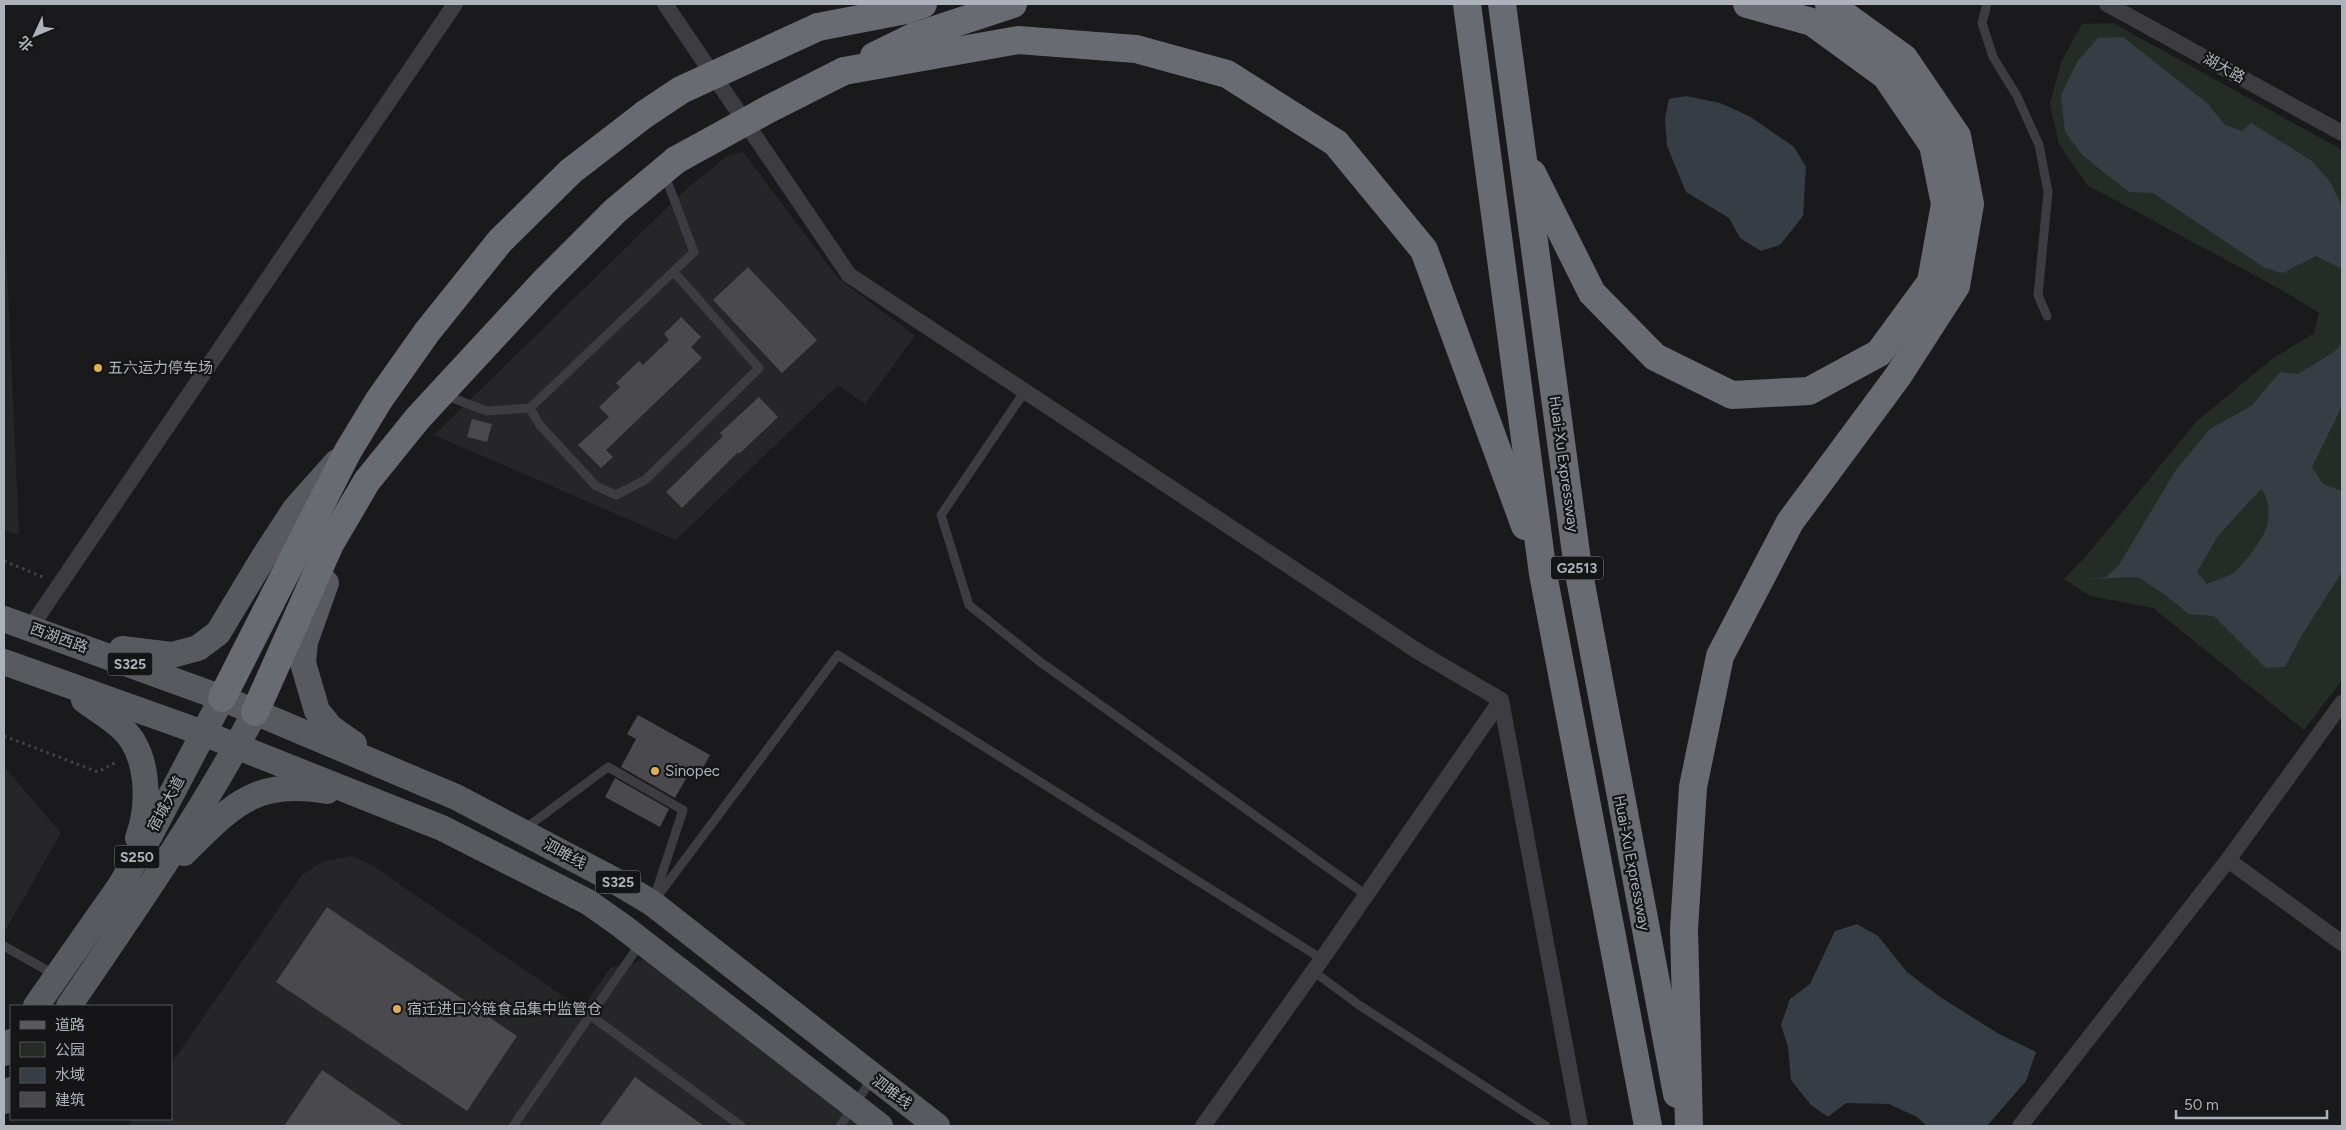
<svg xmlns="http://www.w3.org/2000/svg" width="2346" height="1130" font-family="Figtree,'Noto Sans SC',sans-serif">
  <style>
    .built { fill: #262629 }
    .green { fill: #252c26 }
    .water { fill: #363d44; fill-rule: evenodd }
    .building { fill: #4a4a4e }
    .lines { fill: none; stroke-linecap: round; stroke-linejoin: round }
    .path { stroke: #424348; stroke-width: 3; stroke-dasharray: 2.5 4; stroke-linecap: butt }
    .lane { stroke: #3c3c41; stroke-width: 9 }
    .street { stroke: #3c3c41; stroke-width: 16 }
    .primary { stroke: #585a5f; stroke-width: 26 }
    .highway { stroke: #686b71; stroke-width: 28 }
    .highway-bridge { stroke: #686b71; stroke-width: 28 }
    .poi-dot { fill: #ddb152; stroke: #151517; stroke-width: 2 }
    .labels { text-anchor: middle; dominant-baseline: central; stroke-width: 4.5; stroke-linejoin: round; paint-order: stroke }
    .shield { fill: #151517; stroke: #808389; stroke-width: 1 }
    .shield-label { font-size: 14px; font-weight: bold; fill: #aeb2ba }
    .street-label { font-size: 15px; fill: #aeb2ba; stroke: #151517 }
    .poi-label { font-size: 15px; fill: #aeb2ba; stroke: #151517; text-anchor: start }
  </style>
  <rect width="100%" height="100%" fill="#1a1a1c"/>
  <!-- built -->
  <g class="built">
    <path d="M743,152L838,278L915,336L865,404L838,385L676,540L434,435L683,192L727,156Z"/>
    <path d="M4,201L19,535L4,530Z"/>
    <path d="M4,767L61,833L4,933Z"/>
    <path d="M352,856L370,864L582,1009L610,968L651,958L866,1126H128L133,1119H171V1064L302,875L323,861Z"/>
  </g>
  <!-- green -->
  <path class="green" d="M2113,23L2342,150V680L2304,730L2153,608L2090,596L2064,579L2087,555L2196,422L2272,359L2314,333L2319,313L2280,289L2087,185L2059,144L2050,104L2061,62L2082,24Z"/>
  <!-- water -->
  <g class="water">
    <path d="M2123,37L2207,103L2225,125L2242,131L2251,123L2312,161L2330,182L2342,206V269L2316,256L2283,273L2265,268L2153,193L2129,192L2083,156L2065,132L2061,95L2077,62L2098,38Z"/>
    <path d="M1686,96L1720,103L1749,116L1794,147L1806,167L1803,216L1780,245L1761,251L1740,238L1729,218L1686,192L1667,146L1665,119L1669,99Z"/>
    <path d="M2342,344V406L2312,467L2323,484L2342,491V572L2302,635L2285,667L2266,668L2214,616L2189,614L2164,594L2138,577L2087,579L2106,577L2119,565L2176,470L2210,429L2251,406L2280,372L2298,374L2334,352ZM2261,489C2269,497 2270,515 2267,526C2265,537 2244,563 2236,571C2229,577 2216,580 2207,584L2197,572L2218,536Z"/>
    <path d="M1857,924L1878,936L1907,972L1940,997L1999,1034L2036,1052L2026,1081L1987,1126H1927L1917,1117L1889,1104L1846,1103L1828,1117L1811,1105L1791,1080L1788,1047L1781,1025L1790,999L1810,984L1835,931Z"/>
  </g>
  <!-- building -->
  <g class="building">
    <path d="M748,267L817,340L782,373L713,300Z"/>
    <path d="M681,317L701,337L691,347L702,358L606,450L613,457L601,468L578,445L609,417L599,407L620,387L616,383L639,361L643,365L669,340L664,334Z"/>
    <path d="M759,397L778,417L739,454L738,452L682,508L666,492L723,436L720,433Z"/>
    <path d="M472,419L492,424L487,442L467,437Z"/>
    <path d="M638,715L710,755L700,773L692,768L675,798L621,767L636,739L627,734Z"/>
    <path d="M615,778L669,809L660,827L605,797Z"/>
    <path d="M327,907L517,1036L467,1111L276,982Z"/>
    <path d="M322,1070L404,1126H284Z"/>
    <path d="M635,1077L704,1126H599Z"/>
  </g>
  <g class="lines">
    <!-- path -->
    <g class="path">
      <path d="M4,561L43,577"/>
      <path d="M4,736L98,772L118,761"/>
    </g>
    <!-- lane -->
    <g class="lane">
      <path d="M1987,4L1982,23L1993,57L2017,96L2039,145L2048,192L2038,295L2047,316"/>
      <path d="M1025,391L941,515L969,605L1039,661L1366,895"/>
      <path d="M444,395L487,411L530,408L694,252L664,173"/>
      <path d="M530,408L539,424L596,486L616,495L645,480L759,368L674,272"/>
      <path d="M523,830L608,767L683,810L655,895"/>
      <path d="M654,901L838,655L1322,959"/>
      <path d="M4,946L55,975"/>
      <path d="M1313,971L1359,1005L1546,1126"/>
      <path d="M590,1015L741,1126"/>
      <path d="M513,1126L640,944"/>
      <path d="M840,1126L872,1079"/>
    </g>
    <!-- street -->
    <g class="street">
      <path d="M665,4L849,275L1419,652L1501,700L1322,959L1203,1126"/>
      <path d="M2107,4L2342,133"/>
      <path d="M30,628L455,4"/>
      <path d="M1501,700L1580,1126"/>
      <path d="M2228,860L2342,943"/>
      <path d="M2020,1126L2228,860L2342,703"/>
    </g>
    <!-- primary -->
    <g class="primary">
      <path d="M326,583L305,642L303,663L317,711L331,728L354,744"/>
      <path d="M4,619L222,698L456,797L610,878L652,903L937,1126"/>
      <path d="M122,649L172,655L198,648L218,633L265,555L295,509L337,462"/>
      <path d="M4,662L203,733L442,828L588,902L622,926L880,1126"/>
      <path d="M84,700C100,712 121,723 132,740C149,767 149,809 138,838"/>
      <path d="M184,853C232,806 255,778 327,791"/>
      <path d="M36,1006L120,886L150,835L222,698"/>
      <path d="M69,1006C134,910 201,815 255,712"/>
      <path d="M4,1053L11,1042"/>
      <path d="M4,1101L11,1090"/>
    </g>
    <!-- highway -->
    <g class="highway">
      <path d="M1467,4L1543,574L1648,1126"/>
      <path d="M1502,4L1578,568L1677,1094"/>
      <path d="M818,27L906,10L923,4"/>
      <path d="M874,56L913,37L1013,4"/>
      <path d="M844,71L1018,40L1136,49L1227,74L1336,143L1424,250L1525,526"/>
      <path d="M1532,173L1592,293L1655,357L1732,395L1809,391L1879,353L1931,282L1945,204L1933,145L1886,76L1812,22L1747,4"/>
      <path d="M222,698L348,451L379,400L427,332L500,241L571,171L645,114"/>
      <path d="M255,712L330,544L367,481L418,418L544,282L615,211L676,160"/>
      <path d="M1689,1126L1684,929L1693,787L1720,656L1790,522L1898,376L1956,286L1970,204L1957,136L1904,58L1829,4"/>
    </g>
    <!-- highway-bridge -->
    <g class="highway-bridge">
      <path d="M645,114L681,90L818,27"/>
      <path d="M676,160L767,110L844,71"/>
    </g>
  </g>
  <!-- markers -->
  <g class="poi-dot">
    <circle cx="98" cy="368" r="5"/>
    <circle cx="655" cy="771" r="5"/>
    <circle cx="397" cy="1009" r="5"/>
  </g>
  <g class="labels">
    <!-- shield labels -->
    <g class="shield">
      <rect x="1551" y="556.5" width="52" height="23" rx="4"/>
      <rect x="107.5" y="652.5" width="45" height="23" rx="4"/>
      <rect x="114.5" y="845.5" width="45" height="23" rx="4"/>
      <rect x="595.5" y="870.5" width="45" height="23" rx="4"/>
    </g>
    <g class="shield-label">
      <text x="1577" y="568">G2513</text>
      <text x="130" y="664">S325</text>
      <text x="137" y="857">S250</text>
      <text x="618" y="882">S325</text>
    </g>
    <!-- street labels -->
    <g class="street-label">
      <text transform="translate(2224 68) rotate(29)">湖大路</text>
      <text transform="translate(1564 464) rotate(82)">Huai-Xu Expressway</text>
      <text transform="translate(59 638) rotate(20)">西湖西路</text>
      <text transform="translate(166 804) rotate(-62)">宿城大道</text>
      <text transform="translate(565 854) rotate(28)">泗睢线</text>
      <text transform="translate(1632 863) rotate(79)">Huai-Xu Expressway</text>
      <text transform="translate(892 1092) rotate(37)">泗睢线</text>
    </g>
    <!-- poi labels -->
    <g class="poi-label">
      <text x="108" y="368">五六运力停车场</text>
      <text x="665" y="771">Sinopec</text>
      <text x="407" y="1009">宿迁进口冷链食品集中监管仓</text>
    </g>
  </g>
  <!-- border -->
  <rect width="2346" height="1130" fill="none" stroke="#aeb2ba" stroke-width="10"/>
  <!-- legend -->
  <rect x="10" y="1005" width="162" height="115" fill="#151517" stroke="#525458"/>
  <rect x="20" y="1021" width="25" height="8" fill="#585a5f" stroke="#525458"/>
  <text x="55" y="1030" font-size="15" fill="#aeb2ba">道路</text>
  <rect x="20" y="1042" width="25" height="15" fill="#252c26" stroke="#525458"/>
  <text x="55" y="1055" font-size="15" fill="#aeb2ba">公园</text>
  <rect x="20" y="1068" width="25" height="15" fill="#363d44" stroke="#525458"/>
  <text x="55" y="1080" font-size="15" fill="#aeb2ba">水域</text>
  <rect x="20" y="1092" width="25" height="15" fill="#4a4a4e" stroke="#525458"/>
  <text x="55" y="1105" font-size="15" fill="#aeb2ba">建筑</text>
  <!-- north arrow -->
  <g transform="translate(35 35) rotate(226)" stroke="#151517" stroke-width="4" paint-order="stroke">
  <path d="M0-4L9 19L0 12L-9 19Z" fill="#aeb2ba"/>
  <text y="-8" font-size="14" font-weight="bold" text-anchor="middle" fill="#aeb2ba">北</text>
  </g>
  <!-- scale -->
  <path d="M2176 1110v8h151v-8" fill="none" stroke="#aeb2ba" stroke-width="2.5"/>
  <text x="2184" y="1110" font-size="15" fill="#aeb2ba" stroke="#151517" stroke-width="4" paint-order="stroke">50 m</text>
</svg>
